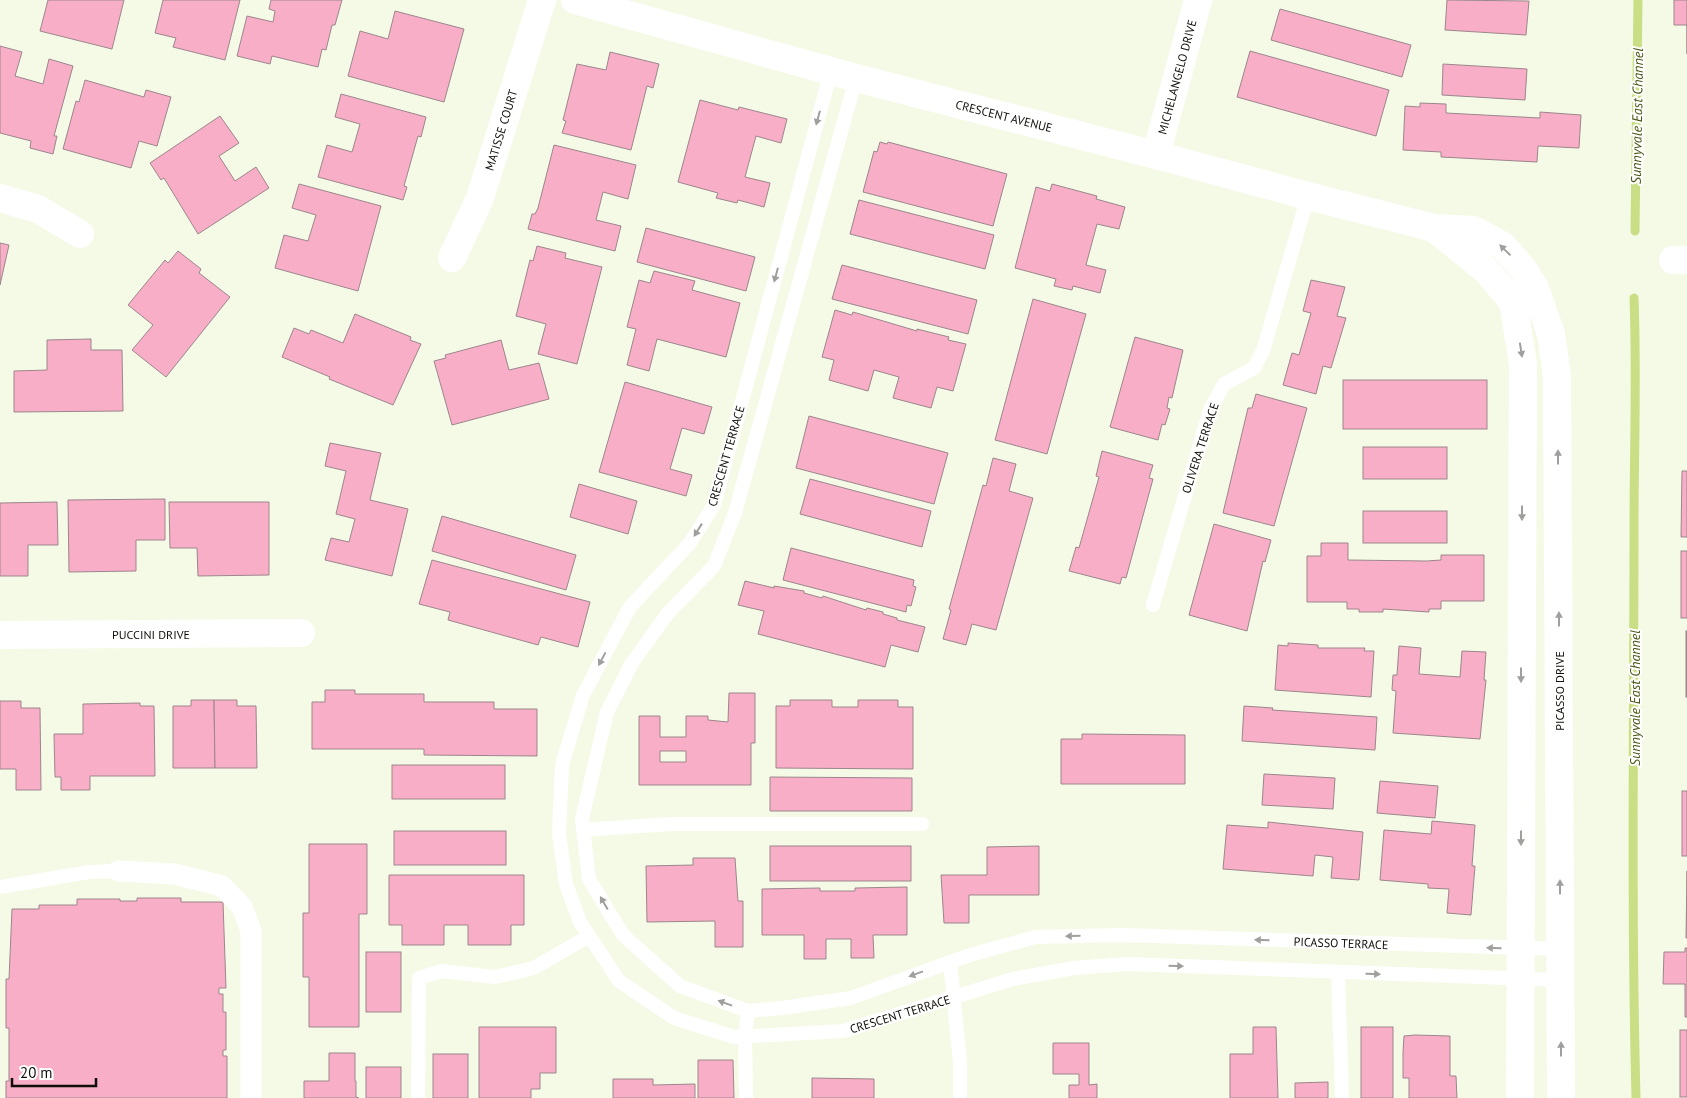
<svg xmlns="http://www.w3.org/2000/svg" width="1687" height="1098" font-family="'PT Sans',sans-serif">
  <style>
    .lines { fill: none; stroke-linecap: round; stroke-linejoin: round }
    .stream { stroke: #c9de85; stroke-width: 9 }
    .building { fill: #f9aec7; stroke: #9b868c; fill-rule: evenodd }
    .service { stroke: #fff; stroke-width: 14 }
    .pedestrian { stroke: #fff; stroke-width: 21 }
    .minor { stroke: #fff; stroke-width: 28 }
    .oneway { fill: #9f9f9d }
    .labels { text-anchor: middle; dominant-baseline: central; stroke-width: 4; stroke-linejoin: round; paint-order: stroke }
    .street-label { font-size: 12px; fill: #0e0f09; stroke: #fff }
    .water-label { font-size: 14px; font-style: italic; fill: #4a5616; stroke: #fff }
  </style>
  <rect width="100%" height="100%" fill="#f5fae6"/>
  <g class="lines">
    <!-- stream -->
    <g class="stream">
      <path d="M1635,231L1638,0"/>
      <path d="M1634,298C1637,375 1634,451 1634,527C1634,717 1631,908 1636,1098"/>
    </g>
  </g>
  <!-- building -->
  <g class="building">
    <path d="M48,0H124L112,49L40,31Z"/>
    <path d="M163,0H240L225,60L173,47L176,38L155,33Z"/>
    <path d="M271,0H342L335,25H332L326,50L322,49L318,67L272,56L270,64L237,56L247,16L273,22L275,11L269,9Z"/>
    <path d="M1447,0L1529,1L1526,35L1445,30Z"/>
    <path d="M1674,0H1687V54V25H1674Z"/>
    <path d="M1280,9L1411,45L1402,77L1271,40Z"/>
    <path d="M395,11L464,29L444,102L348,76L360,31L388,39Z"/>
    <path d="M0,46L22,52L15,76L43,84L49,59L73,66L54,136H57L53,154L30,148L31,141L0,133Z"/>
    <path d="M1250,51L1389,90L1376,136L1237,97Z"/>
    <path d="M610,52L659,64L653,88L647,86L631,150L562,133L566,121L563,120L577,64L606,70Z"/>
    <path d="M1443,64L1527,69L1525,100L1442,95Z"/>
    <path d="M85,80L144,97L146,90L171,97L157,146L139,141L131,168L63,149L76,101L79,102Z"/>
    <path d="M341,94L426,117L421,137L418,136L404,186L407,187L403,200L318,177L327,145L352,152L360,124L335,117Z"/>
    <path d="M700,100L738,110L739,107L787,119L781,143L756,136L745,177L770,183L764,207L738,200L737,203L716,198L718,193L678,182Z"/>
    <path d="M1420,103L1446,104V113L1540,118V112L1581,115L1579,148L1538,146L1537,162L1441,157V152L1403,150L1405,106L1420,107Z"/>
    <path d="M220,116L239,143L219,156L235,181L256,167L269,188L198,234L164,178L161,180L150,163Z"/>
    <path d="M880,142L887,144L888,142L1007,174L993,226L863,192L874,151L877,152Z"/>
    <path d="M554,145L636,165L628,199L603,192L596,220L621,226L615,251L528,229L532,214H535L538,208Z"/>
    <path d="M299,184L381,206L358,291L275,268L284,235L308,241L316,215L292,208Z"/>
    <path d="M1052,184L1097,196L1096,199L1125,207L1119,229L1097,224L1086,265L1106,270L1100,293L1073,286L1072,290L1054,286L1056,279L1015,268L1036,187L1050,191Z"/>
    <path d="M859,200L994,235L985,269L850,234Z"/>
    <path d="M646,228L755,257L746,291L637,262Z"/>
    <path d="M0,243L9,245L0,285Z"/>
    <path d="M537,246L566,253L565,258L602,267L577,364L538,354L546,324L516,316L530,260L533,261Z"/>
    <path d="M178,251L201,269L199,273L230,297L166,377L132,350L153,325L128,305L165,260L168,263Z"/>
    <path d="M842,265L977,300L968,334L832,299Z"/>
    <path d="M654,271L695,281L692,290L740,303L726,357L657,339L649,371L627,365L636,329L627,327L639,280L650,283Z"/>
    <path d="M1311,280L1345,287L1337,316L1346,318L1331,368L1323,366L1316,394L1283,385L1292,353L1299,355L1311,313L1303,311Z"/>
    <path d="M1033,299L1086,314L1047,454L995,440Z"/>
    <path d="M835,310L852,315L853,312L917,331V329L949,337L948,340L966,344L953,391L937,387L931,408L893,398L899,377L874,370L868,391L829,380L834,360L822,357Z"/>
    <path d="M355,314L411,337L410,340L421,344L393,405L329,379L330,377L282,357L294,328L309,334L311,330L343,343Z"/>
    <path d="M1135,337L1183,350L1172,398L1169,397L1167,408L1170,409L1165,425L1162,424L1158,440L1110,427Z"/>
    <path d="M91,339V350H122L123,411L14,412V371L47,370V340Z"/>
    <path d="M501,340L509,370L539,363L549,399L452,425L434,361L446,358L445,355Z"/>
    <rect x="1343" y="380" width="144" height="49"/>
    <path d="M625,382L712,407L704,434L682,428L670,469L692,475L686,496L599,472Z"/>
    <path d="M1256,394L1307,408L1274,526L1223,513L1248,408H1252Z"/>
    <path d="M809,416L948,453L934,504L796,468Z"/>
    <path d="M330,443L381,453L370,500L408,509L392,576L325,560L331,538L349,542L355,519L336,514L346,471L325,466Z"/>
    <rect x="1363" y="447" width="84" height="32"/>
    <path d="M1102,451L1153,465L1149,478L1153,479L1126,578L1122,577L1120,584L1069,571L1076,547L1079,548L1099,477L1096,476Z"/>
    <path d="M993,458L1016,464L1009,491L1033,498L996,630L972,624L966,645L943,639L951,610L949,609L983,485L986,486Z"/>
    <path d="M1682,471H1687V537H1681Z"/>
    <path d="M810,479L931,511L922,547L800,514Z"/>
    <path d="M579,484L637,501L628,534L570,517Z"/>
    <path d="M165,499V540H136V571L69,572L68,500Z"/>
    <path d="M57,502L58,545H28V576H0V503Z"/>
    <path d="M169,502H269V575L198,576L197,548H170Z"/>
    <rect x="1363" y="511" width="84" height="32"/>
    <path d="M442,516L576,555L566,590L432,551Z"/>
    <path d="M1214,524L1271,540L1265,562L1263,561L1247,631L1189,615Z"/>
    <path d="M1321,543H1348V560L1427,561L1441,560V555H1484V601H1441V609H1429V612L1383,609V612H1359V609H1347V602H1307V556H1321Z"/>
    <path d="M791,548L914,580L913,586L916,587L911,606L907,605L906,612L783,580Z"/>
    <rect x="1681" y="551" width="6" height="67"/>
    <path d="M432,560L590,602L578,647L541,637L538,645L448,620L450,612L419,604Z"/>
    <path d="M745,581L774,588V586L804,591V593L822,598L823,596L866,610L867,608L883,612V614L897,618V620L925,627L918,652L891,645L885,667L758,634L764,611L738,605Z"/>
    <rect x="1686" y="631" width="1" height="66"/>
    <path d="M1288,643L1318,645V648H1365L1364,651H1374L1371,697L1275,690L1278,645L1288,646Z"/>
    <path d="M1399,646L1421,648L1419,674L1460,677L1462,651L1486,652L1484,680H1486L1480,739L1393,733L1396,691L1392,690L1393,675H1397Z"/>
    <path d="M325,690H355V694H424V702H494V709H537V756L424,755V749H312V702H325Z"/>
    <path d="M729,693H755V743H751V785H639V716H660V737H686V716H708V720L728,722ZM660,751H686V762H660Z"/>
    <path d="M191,700H214L215,768H173V706H191Z"/>
    <path d="M214,700H237V706H256L257,768H215Z"/>
    <path d="M790,700H832V707H858V700H898V707H913V769L776,768V706H790Z"/>
    <path d="M0,701H21V708H40L41,790H16V769H0Z"/>
    <path d="M140,703V706H154L155,776H90V790H61V777H55L54,734H83V704Z"/>
    <path d="M1244,706L1273,708L1272,710L1377,717L1375,750L1242,741Z"/>
    <path d="M1082,734L1185,735V784H1061V739H1082Z"/>
    <rect x="392" y="765" width="113" height="34"/>
    <path d="M1264,774L1335,778L1333,809L1262,805Z"/>
    <path d="M770,777L912,778V811H770Z"/>
    <path d="M1380,781L1438,786L1435,818L1377,813Z"/>
    <rect x="1682" y="791" width="5" height="65"/>
    <path d="M1432,821L1475,825L1472,866H1475L1471,915L1447,913L1449,889L1428,888V884L1380,880L1384,830L1431,834Z"/>
    <path d="M1268,822L1363,832L1359,880L1331,878L1333,857L1315,855L1313,876L1223,869L1227,825L1268,828Z"/>
    <rect x="394" y="831" width="112" height="34"/>
    <path d="M309,844H367V914H359V1027H309V977H303V913H309Z"/>
    <rect x="770" y="846" width="141" height="35"/>
    <path d="M1039,846V895H969V923H944L941,875H987V847Z"/>
    <path d="M693,858H735L738,901H743V947H715V921L647,922L646,866L693,865Z"/>
    <path d="M1687,871V938H1686Z"/>
    <path d="M389,875H524V925H511V945H468V925H444V945H402V925H389Z"/>
    <path d="M907,887V935H873L874,958H851V939H826V959H804V935H762V889L820,888V891H855V888Z"/>
    <path d="M137,898H181V902H223L226,988H219V994H223V1012H226V1050H223V1056H227V1098H6V1081H9V1028H6V979H9L12,909H39V905H77V899H120V901H137Z"/>
    <path d="M1685,948H1687V1017H1685V984H1663L1664,952H1685Z"/>
    <rect x="366" y="952" width="35" height="60"/>
    <path d="M479,1027H556V1073H540V1089H531V1098H479Z"/>
    <path d="M1253,1027H1276L1278,1098H1230V1054H1253Z"/>
    <rect x="1361" y="1027" width="32" height="71"/>
    <rect x="1680" y="1030" width="7" height="67"/>
    <path d="M1415,1035L1450,1036V1076H1456L1457,1098H1409V1078H1403V1052L1404,1036Z"/>
    <path d="M1053,1043H1089V1085L1097,1084V1098H1069V1085H1079V1074H1053Z"/>
    <path d="M329,1053H355V1081H356V1097L359,1098H304V1081H329Z"/>
    <rect x="433" y="1054" width="35" height="44"/>
    <path d="M698,1060H733L734,1098H698Z"/>
    <rect x="366" y="1067" width="35" height="31"/>
    <path d="M812,1078L874,1079V1098H812Z"/>
    <path d="M613,1079H653V1085L695,1084V1098H613Z"/>
    <path d="M1328,1082V1098H1295V1083Z"/>
  </g>
  <g class="lines">
    <!-- service -->
    <g class="service">
      <path d="M831,71L714,505L690,543L630,607L583,695L562,765L559,834L566,884L580,922L619,981L674,1018L734,1037L843,1031L1013,979L1074,968L1127,964L1561,980"/>
      <path d="M856,78L735,513L714,566L668,613L632,663L607,712L582,819L589,879L623,935L680,986L748,1011L782,1008L851,998L967,956L1035,937L1122,935L1561,949"/>
      <path d="M1153,605L1210,410L1224,384L1254,368L1263,351L1308,196"/>
      <path d="M583,830L670,824H922"/>
      <path d="M0,887L89,872L118,871"/>
      <path d="M950,962L960,1062V1098"/>
      <path d="M1338,973L1342,1098"/>
      <path d="M418,1098L419,978L442,971L495,977L534,968L589,936"/>
      <path d="M746,1098L745,1036L748,1011"/>
    </g>
    <!-- pedestrian -->
    <path class="pedestrian" d="M118,871L175,874L222,886L242,907L251,931V1098"/>
    <!-- minor -->
    <g class="minor">
      <path d="M575,0L856,78L1156,155L1308,196L1434,228L1474,230L1503,246L1524,270L1535,288L1551,334L1557,376L1561,1098"/>
      <path d="M1156,155L1198,0"/>
      <path d="M0,198L38,209L80,234"/>
      <path d="M1434,228L1486,270L1513,302L1523,364L1520,1098"/>
      <path d="M452,258L480,198L542,0"/>
      <path d="M1673,260H1687"/>
      <path d="M0,635L301,633"/>
    </g>
  </g>
  <!-- one-way arrows -->
  <defs><path id="oneway-solid" d="M-6-.8H1V-3.2L6.5 0L1 3.2V.8H-6Z" transform="scale(1.25)"/></defs>
  <g class="oneway">
    <use href="#oneway-solid" transform="translate(818 118) rotate(105)"/>
    <use href="#oneway-solid" transform="translate(1505 250) rotate(-136)"/>
    <use href="#oneway-solid" transform="translate(776 275) rotate(105)"/>
    <use href="#oneway-solid" transform="translate(1521 350) rotate(81)"/>
    <use href="#oneway-solid" transform="translate(1558 457) rotate(-90)"/>
    <use href="#oneway-solid" transform="translate(1522 513) rotate(90)"/>
    <use href="#oneway-solid" transform="translate(698 530) rotate(122)"/>
    <use href="#oneway-solid" transform="translate(1559 619) rotate(-90)"/>
    <use href="#oneway-solid" transform="translate(602 659) rotate(118)"/>
    <use href="#oneway-solid" transform="translate(1521 675) rotate(90)"/>
    <use href="#oneway-solid" transform="translate(1521 838) rotate(90)"/>
    <use href="#oneway-solid" transform="translate(1560 887) rotate(-90)"/>
    <use href="#oneway-solid" transform="translate(604 903) rotate(-120)"/>
    <use href="#oneway-solid" transform="translate(1073 936) rotate(179)"/>
    <use href="#oneway-solid" transform="translate(1262 940) rotate(-178)"/>
    <use href="#oneway-solid" transform="translate(1494 948) rotate(-178)"/>
    <use href="#oneway-solid" transform="translate(1176 966) rotate(2)"/>
    <use href="#oneway-solid" transform="translate(916 974) rotate(160)"/>
    <use href="#oneway-solid" transform="translate(1373 974) rotate(2)"/>
    <use href="#oneway-solid" transform="translate(725 1003) rotate(-160)"/>
    <use href="#oneway-solid" transform="translate(1561 1049) rotate(-90)"/>
  </g>
  <g class="labels">
    <!-- street labels -->
    <g class="street-label">
      <text transform="translate(1177 77) rotate(-75)">MICHELANGELO DRIVE</text>
      <text transform="translate(1004 116) rotate(14)">CRESCENT AVENUE</text>
      <text transform="translate(501 130) rotate(-73)">MATISSE COURT</text>
      <text transform="translate(1200 448) rotate(-72)">OLIVERA TERRACE</text>
      <text transform="translate(726 456) rotate(-74)">CRESCENT TERRACE</text>
      <text x="151" y="634">PUCCINI DRIVE</text>
      <text transform="translate(1559 691) rotate(-90)">PICASSO DRIVE</text>
      <text transform="translate(1341 943) rotate(2)">PICASSO TERRACE</text>
      <text transform="translate(900 1014) rotate(-17)">CRESCENT TERRACE</text>
    </g>
    <!-- water labels -->
    <g class="water-label">
      <text transform="translate(1637 116) rotate(-89)">Sunnyvale East Channel</text>
      <text transform="translate(1635 698) rotate(-90)">Sunnyvale East Channel</text>
    </g>
  </g>
  <!-- scale -->
  <path d="M12 1078v8h84v-8" fill="none" stroke="#0e0f09" stroke-width="2.5"/>
  <text x="20" y="1078" font-size="15" fill="#0e0f09" stroke="#ffffff" stroke-width="4" paint-order="stroke">20 m</text>
</svg>
